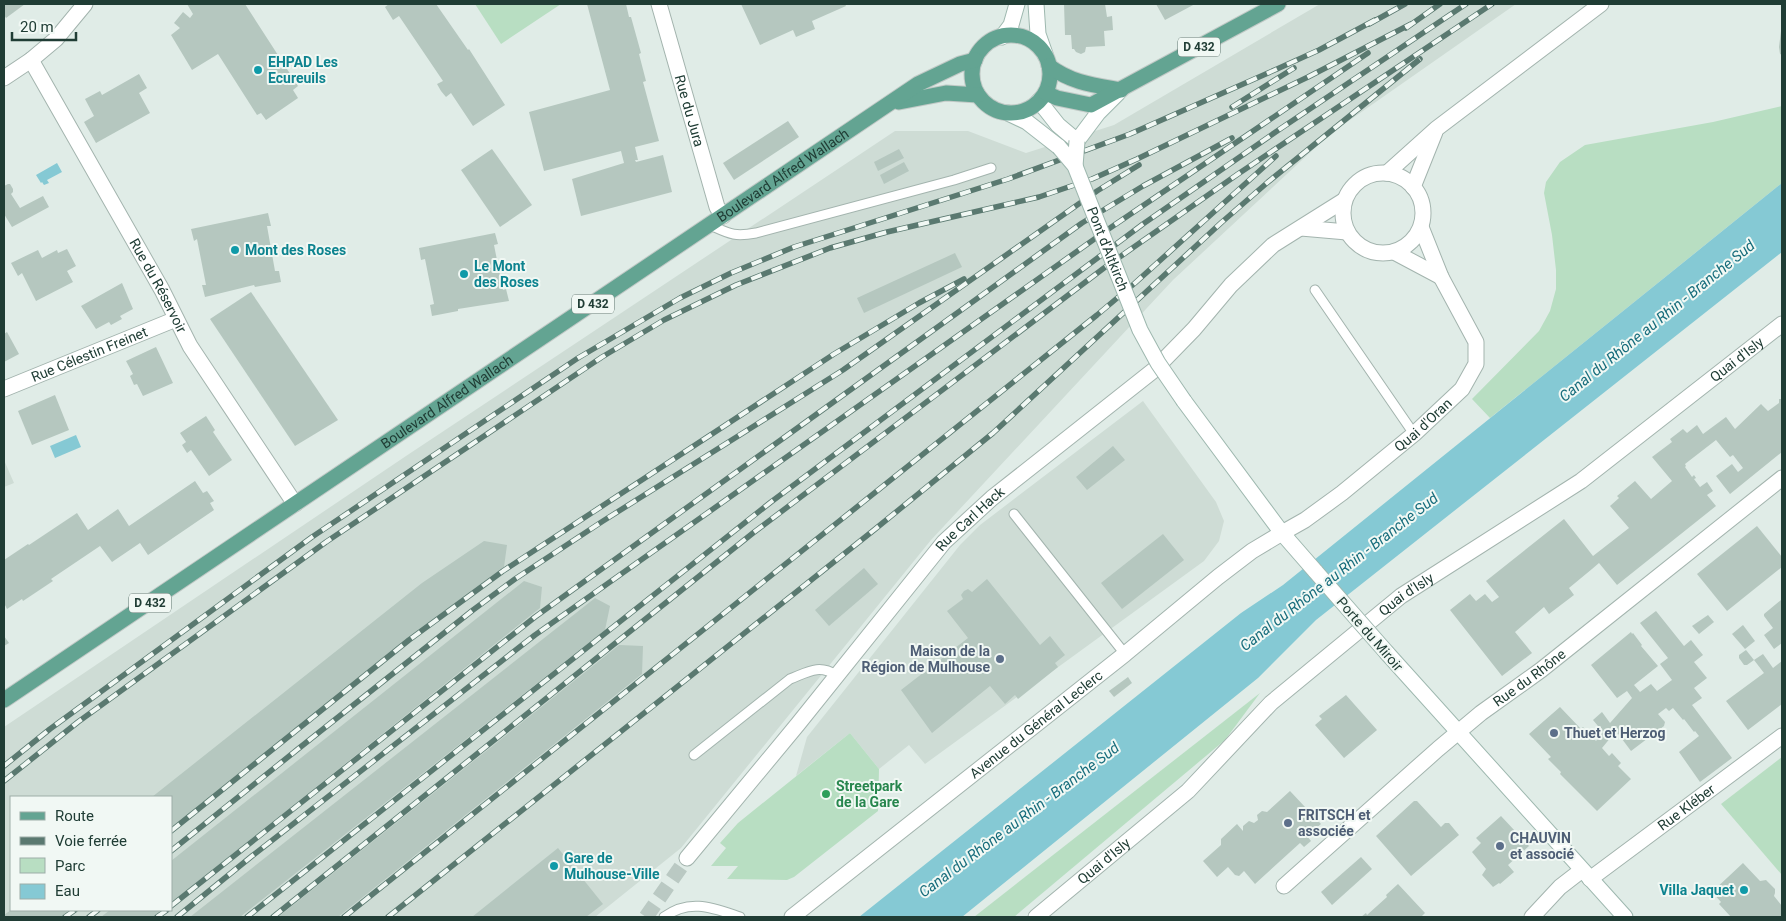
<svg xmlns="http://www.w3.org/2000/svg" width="1786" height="921" font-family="Roboto,sans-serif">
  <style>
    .built { fill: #cedcd5; fill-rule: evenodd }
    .green { fill: #b8dec2 }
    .water { fill: #85c9d4 }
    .building { fill: #b5c7bf }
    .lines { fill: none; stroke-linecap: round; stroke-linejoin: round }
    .tertiary-tunnel { stroke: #bac9c3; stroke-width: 15; stroke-dasharray: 15 8; stroke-linecap: butt }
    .service-casing { stroke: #a3b4ae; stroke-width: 11 }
    .minor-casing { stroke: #a3b4ae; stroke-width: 17 }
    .tertiary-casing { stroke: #a3b4ae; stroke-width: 17 }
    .secondary-casing { stroke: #9eb8af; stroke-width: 17 }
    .primary-casing { stroke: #c1c9c6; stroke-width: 17 }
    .service { stroke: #fff; stroke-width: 9 }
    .minor { stroke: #fff; stroke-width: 15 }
    .tertiary { stroke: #fff; stroke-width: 15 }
    .secondary { stroke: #fff; stroke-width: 15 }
    .primary { stroke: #63a492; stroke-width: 15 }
    .rail-casing { stroke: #5a7970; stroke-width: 5.5 }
    .rail { stroke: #f1f8f4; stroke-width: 4; stroke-dasharray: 11; stroke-linecap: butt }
    .secondary-bridge-casing { stroke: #9eb8af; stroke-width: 17; stroke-linecap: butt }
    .secondary-bridge { stroke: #fff; stroke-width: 15 }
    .culture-dot { fill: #0f9aa8; stroke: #f1f8f4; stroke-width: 2 }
    .service-dot { fill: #5c6f8a; stroke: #f1f8f4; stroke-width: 2 }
    .leisure-dot { fill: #2e9e5b; stroke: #f1f8f4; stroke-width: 2 }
    .labels { text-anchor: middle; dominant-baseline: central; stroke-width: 4; stroke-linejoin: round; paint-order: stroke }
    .shield { fill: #f1f8f4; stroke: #5f756e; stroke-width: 1 }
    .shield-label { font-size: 12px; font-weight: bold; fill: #203d35 }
    .culture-label { font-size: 14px; font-weight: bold; fill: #0d838f; stroke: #f1f8f4; text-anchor: start }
    .street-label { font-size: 14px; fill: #203d35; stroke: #f1f8f4 }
    .service-label { font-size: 14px; font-weight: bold; fill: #4e5e75; stroke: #f1f8f4; text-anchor: start }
    .leisure-label { font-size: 14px; font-weight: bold; fill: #27864d; stroke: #f1f8f4; text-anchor: start }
    .water-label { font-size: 15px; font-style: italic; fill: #176d7c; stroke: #f1f8f4 }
  </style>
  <rect width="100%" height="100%" fill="#e0ece7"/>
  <!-- built -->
  <g class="built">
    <path d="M1320,4H1516L1330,134L1173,280L931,540L681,848L595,917H4V727L406,456L895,131H968L1026,153L1114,125ZM11,797H171V910H11Z"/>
    <path d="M1143,401L1216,502L1224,521L1219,541L1204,561L925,764L909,745L879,769L850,733L796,776L807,737L960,545L980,525Z"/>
    <path d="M4,460L14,483L4,487Z"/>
  </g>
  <!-- green -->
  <g class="green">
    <path d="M475,4H561L501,44Z"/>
    <path d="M1782,106V183L1490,418L1472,399L1539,331L1550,311L1556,289V270L1552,235L1544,193L1546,182L1560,162L1585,145L1713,122Z"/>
    <path d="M1260,693L1225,740L1014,917H974Z"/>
    <path d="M850,733L879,769L878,811L794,877L787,880L727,879L738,866H711L726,848L720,843L738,823Z"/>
    <path d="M1782,757V875L1721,804Z"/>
  </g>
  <!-- water -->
  <g class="water">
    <path d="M57,163L62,172L47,180L49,183L44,185L42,182L41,183L36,175Z"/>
    <path d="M1782,183V252L1316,620L1258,678L962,917H859L1241,613L1283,585Z"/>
    <path d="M76,435L81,447L55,458L50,446Z"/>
  </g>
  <!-- building -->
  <g class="building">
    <path d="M4,4H25L6,18L4,15Z"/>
    <path d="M187,4H245L298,86L293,90L298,98L266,120L261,113L257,115L218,54L192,70L171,35L180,28L174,23L183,12L190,18L193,14Z"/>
    <path d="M389,4H436L468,50L469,49L505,105L473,126L451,93L446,97L441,91L437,84L443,81L399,16L393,20L385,7Z"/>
    <path d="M587,4H626L629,17H631L641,53L639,54L646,81L643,82L659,141L635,147L638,160H635L636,162L663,155L672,192L581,216L572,179L624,163L621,151L544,171L529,112L610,90Z"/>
    <path d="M741,4H845L846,6L812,21L815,29L796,37L793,30L760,45Z"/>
    <path d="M1064,4H1105L1107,17L1112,16L1113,30L1104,31L1105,46L1086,47L1085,52L1081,54L1076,52L1074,49H1072L1071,35H1065Z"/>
    <path d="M1156,4H1195L1165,20Z"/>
    <path d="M1781,31H1782V55L1780,54L1779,47Z"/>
    <path d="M139,74L147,88L139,93L150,113L96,143L84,122L94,116L85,99L100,91L102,95Z"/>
    <path d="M788,121L799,137L734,180L723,163Z"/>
    <path d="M492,149L532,205L500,227L461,170Z"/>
    <path d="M899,149L904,158L878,171L874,162Z"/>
    <path d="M904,162L909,171L884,184L880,175Z"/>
    <path d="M8,184H10L13,189V192L11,194L20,208L43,196L49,207L12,227L4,214V186Z"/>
    <path d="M268,213L271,226H267L275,271H279L281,282L255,287L254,285L205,297L202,285H206L197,239L194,241L191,229Z"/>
    <path d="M495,233L498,244L494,245L503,290L506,289L509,301L458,309V311L432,316L430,305L434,304L425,259L421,260L419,248Z"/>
    <path d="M67,249L76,266L67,271L73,282L36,301L22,273L18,276L11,263L38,250L42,258L57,250L58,253Z"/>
    <path d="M955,253L962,267L864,313L857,298Z"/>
    <path d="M122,283L133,309L120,316L122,319L111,325L109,322L96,329L81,306Z"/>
    <path d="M251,292L338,420L295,446L210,319Z"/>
    <path d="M7,332L19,354L4,362V334Z"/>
    <path d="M156,347L173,383L143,396L137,384L134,385L130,376L133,374L126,361Z"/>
    <path d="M55,395L69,430L32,445L18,411Z"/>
    <path d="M1779,399H1782V452L1730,494L1716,476L1732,464L1738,472L1743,468L1733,455L1730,457L1716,440L1685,464L1686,466L1685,467L1692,477L1694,475L1696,478L1694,479L1700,487L1707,482L1713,491L1707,495L1716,506L1617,585L1599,563L1592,569L1569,588L1574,595L1549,614L1544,607L1515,632L1532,653L1502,676L1450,610L1470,594L1476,601L1485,594L1492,602L1499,597L1486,581L1564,519L1593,556L1629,528L1610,506L1619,498L1617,496L1635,481L1651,499L1672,481L1652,457L1672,442L1670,439L1683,429L1687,433L1697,425L1703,434L1726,417L1735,429L1761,404L1768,411L1779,403Z"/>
    <path d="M206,416L215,430L213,432L232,460L209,476L191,450L187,453L182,445L186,442L180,433Z"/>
    <path d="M1113,446L1125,460L1087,490L1076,477Z"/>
    <path d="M195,481L203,493L207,491L214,501L210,503L214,510L148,555L140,543L112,562L100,546L51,579L53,581L23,601L22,599L7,609L4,603V560L28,544L29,545L77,513L88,530L118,509L129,526Z"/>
    <path d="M1757,526L1782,557V567L1727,611L1697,574Z"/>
    <path d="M1163,534L1184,560L1122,609L1101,583Z"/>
    <path d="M484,541L507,545L504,567L415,635L171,830V797H152L422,583Z"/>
    <path d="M864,568L878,584L829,626L815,610Z"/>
    <path d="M987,579L1040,645L1050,636L1065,655L1055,663L1058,667L1018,699L1015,695L1005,704L990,686L932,733L901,690L968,638L947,611L963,599L961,595L964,591L968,589L972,592Z"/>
    <path d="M524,581L542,587L540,608L171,903V861Z"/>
    <path d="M595,598L610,606L605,630L240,917H190Z"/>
    <path d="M1781,600H1782V643L1774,649L1764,635L1773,628L1764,616V614Z"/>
    <path d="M1656,611L1684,646L1691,640L1703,655L1694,662L1707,678L1694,688L1702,698L1692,705L1732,758L1700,782L1679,752L1699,736L1695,731L1694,732L1684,719L1683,720L1673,708L1669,711L1666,708L1658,714L1665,722L1664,726L1631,751L1616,731L1602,748L1609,756L1612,753L1621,763L1618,766L1631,779L1597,811L1560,774L1561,772L1548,759L1551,757L1529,734L1560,707L1581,729L1583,727L1596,741L1603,732L1593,720L1602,712L1610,723L1632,698L1627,691L1617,698L1591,665L1631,632L1632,634L1633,633L1642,645L1641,646L1658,666L1634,685L1640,692L1651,684L1657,691L1672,680L1660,664L1668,658L1640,623Z"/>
    <path d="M1708,615L1714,622L1699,634L1692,626Z"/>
    <path d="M1743,625L1755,641L1745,649L1732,634Z"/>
    <path d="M4,636L9,643L4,646Z"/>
    <path d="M619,645L643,646L642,674L338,917H278Z"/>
    <path d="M1746,650L1754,660L1747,665H1744L1739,658V655Z"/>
    <path d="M1763,654L1773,668L1782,661V704L1748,730L1726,701L1764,673L1754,660Z"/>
    <path d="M1128,677L1132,683L1114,697L1109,691Z"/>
    <path d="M1346,695L1377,730L1344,758L1315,725L1322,719L1319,716Z"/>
    <path d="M1290,791L1321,824L1307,836L1311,841L1304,847L1300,843L1255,884L1244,871L1239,876L1235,875L1228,867L1217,877L1203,861L1221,845V839L1237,824L1243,831V826L1249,821L1254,823L1258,820L1257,815L1262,811L1267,812Z"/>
    <path d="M1414,801H1417L1441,827L1445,823H1449L1459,835L1411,876L1376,836Z"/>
    <path d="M1501,816L1529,846L1508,865L1514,872L1500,884L1499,883L1493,887L1482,875L1486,869L1472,852L1481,843L1476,838Z"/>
    <path d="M558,848L603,904L586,917H472Z"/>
    <path d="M1361,857L1372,869L1332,905L1321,892Z"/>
    <path d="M1743,863L1760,881L1766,880L1775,889V893L1774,896L1782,906V917H1731L1719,904L1721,902L1712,892Z"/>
    <path d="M1398,884L1425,913L1421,917H1361L1366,913L1367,915L1387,897L1386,895Z"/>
    <path d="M11,910H71L62,917H4V915Z"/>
    <path d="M110,910H163L154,917H101Z"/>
  </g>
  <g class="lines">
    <!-- tertiary-tunnel -->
    <path class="tertiary-tunnel" d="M646,917L687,858"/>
    <defs>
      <g id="service">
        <path d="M710,225C730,234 734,237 756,233L954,180L991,168"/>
        <path d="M1315,290L1414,434"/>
        <path d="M1014,514L1125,654"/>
        <path d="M694,755L790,679C808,672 819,664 836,675"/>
        <path d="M664,917C690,898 713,908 740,917"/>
      </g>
      <g id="minor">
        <path id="s1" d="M659,4L717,207L723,216"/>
        <path id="s2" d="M31,60L162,290L190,346L295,504"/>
        <path d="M4,78L31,60L56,39L85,4"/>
        <path id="s3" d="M4,389L176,319"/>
        <path id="s4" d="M1590,879L1782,736"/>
        <path id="s5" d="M1284,886L1438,749L1481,713L1541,670L1782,478"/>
        <path id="s6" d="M792,917L1125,654L1218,577L1252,551L1282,533"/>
        <path id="s7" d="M1036,917L1188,791L1271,703L1401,596L1581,481L1782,324"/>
        <path d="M1532,917L1560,887L1582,870"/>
      </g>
      <g id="tertiary">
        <circle cx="1383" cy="213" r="40"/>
        <path d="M1387,173L1436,129L1601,4"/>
        <path d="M1413,187L1435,132"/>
        <path d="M1301,228L1347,232"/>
        <path d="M1394,252L1441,277"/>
        <path id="s8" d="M1282,533L1305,520L1342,493L1414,434L1462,389L1476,364V342L1441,277L1421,227"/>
        <path id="s9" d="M687,858L798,724L944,542L992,498L1154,370L1194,329L1231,285L1273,245L1343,201"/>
      </g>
      <g id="secondary">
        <path d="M1036,4L1038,34L1045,54"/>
        <path d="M1002,37L1011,25L1017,4"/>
        <path d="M1039,101L1058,125L1077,141L1098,113L1118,93"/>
        <path d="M1008,113L1027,122L1059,147"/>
        <path d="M1184,401L1282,533L1316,572"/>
        <path d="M1387,653L1625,917"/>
      </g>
      <g id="primary">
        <circle cx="1011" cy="74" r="39"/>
        <path d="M1049,66C1072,83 1093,85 1121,90"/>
        <path d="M1046,93L1057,98L1091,105L1278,4"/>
        <path d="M899,102L946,93L978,95"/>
        <path id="s10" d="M4,700L918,84L960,64L975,60"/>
      </g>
    </defs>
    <!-- service casing -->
    <use href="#service" class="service-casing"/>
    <!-- minor casing -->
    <use href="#minor" class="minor-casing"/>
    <!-- tertiary casing -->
    <use href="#tertiary" class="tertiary-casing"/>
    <!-- secondary casing -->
    <use href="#secondary" class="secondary-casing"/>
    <!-- primary casing -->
    <use href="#primary" class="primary-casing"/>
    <!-- service -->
    <use href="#service" class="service"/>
    <!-- minor -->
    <use href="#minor" class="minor"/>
    <!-- tertiary -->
    <use href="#tertiary" class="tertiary"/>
    <!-- secondary -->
    <use href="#secondary" class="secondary"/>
    <!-- primary -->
    <use href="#primary" class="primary"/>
    <defs>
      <g id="rail">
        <path d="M1369,24L1405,4"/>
        <path d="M1406,28L1440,4"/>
        <path d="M1232,107L1294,68"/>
        <path d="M4,766L50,729L312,537L578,358L680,298L731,273L794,247L1008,179L1130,134L1277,69L1319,50L1375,20"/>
        <path d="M4,781L78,722L326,542L602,357L664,320L736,285L830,248L887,232L1039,197L1092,179L1137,159L1308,77L1411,24"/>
        <path d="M171,831L409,640L503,571L834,354L919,303L964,279"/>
        <path d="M171,851L298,749L473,610L515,579L603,521L843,370L1097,191L1139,165"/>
        <path d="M171,906L535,617L1082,223L1143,186L1232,138"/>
        <path d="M65,917L75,910"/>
        <path d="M89,917L98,910"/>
        <path d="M157,917L167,910"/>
        <path d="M177,917L252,856L535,635L1110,228L1368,53"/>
        <path d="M247,917L771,502L1143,224L1280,129L1466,4"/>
        <path d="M273,917L753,533L1104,268L1238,174L1492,4"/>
        <path d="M344,917L1097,315L1135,283L1276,156"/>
        <path d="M388,917L874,530L993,433L1222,222L1268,182L1420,59"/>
      </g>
    </defs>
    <!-- rail casing -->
    <use href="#rail" class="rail-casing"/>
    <!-- rail -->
    <use href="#rail" class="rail"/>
    <defs>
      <g id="secondary-bridge">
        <path id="s11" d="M1059,147L1075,166L1140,330L1158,363L1184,401"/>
        <path d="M1075,166L1077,141"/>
        <path d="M1316,572L1387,653"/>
      </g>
    </defs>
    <!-- secondary-bridge casing -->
    <use href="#secondary-bridge" class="secondary-bridge-casing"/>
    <!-- secondary-bridge -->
    <use href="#secondary-bridge" class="secondary-bridge"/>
  </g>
  <!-- markers -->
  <g class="culture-dot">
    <circle cx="258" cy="70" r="5"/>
    <circle cx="235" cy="250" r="5"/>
    <circle cx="464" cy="274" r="5"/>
    <circle cx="554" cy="866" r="5"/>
    <circle cx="1744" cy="890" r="5"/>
  </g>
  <g class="service-dot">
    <circle cx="1000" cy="659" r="5"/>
    <circle cx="1554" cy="733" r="5"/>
    <circle cx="1288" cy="823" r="5"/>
    <circle cx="1500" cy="846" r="5"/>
  </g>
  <circle class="leisure-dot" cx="826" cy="794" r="5"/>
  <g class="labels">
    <!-- shield labels -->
    <g class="shield">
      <rect x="1178" y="37.5" width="42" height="19" rx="4"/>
      <rect x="572" y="294.5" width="42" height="19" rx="4"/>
      <rect x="129" y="593.5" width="42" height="19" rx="4"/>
    </g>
    <g class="shield-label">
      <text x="1199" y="47">D 432</text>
      <text x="593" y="304">D 432</text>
      <text x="150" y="603">D 432</text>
    </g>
    <!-- culture labels -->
    <g class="culture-label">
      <text x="268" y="62">EHPAD Les<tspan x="268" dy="16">Ecureuils</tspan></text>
      <text x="245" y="250">Mont des Roses</text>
      <text x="474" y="266">Le Mont<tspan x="474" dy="16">des Roses</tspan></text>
      <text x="564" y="858">Gare de<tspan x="564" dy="16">Mulhouse-Ville</tspan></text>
      <text x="1734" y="890" text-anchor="end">Villa Jaquet</text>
    </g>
    <!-- street labels -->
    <g class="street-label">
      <text stroke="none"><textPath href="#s1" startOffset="111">Rue du Jura</textPath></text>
      <text stroke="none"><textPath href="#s10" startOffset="939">Boulevard Alfred Wallach</textPath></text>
      <text stroke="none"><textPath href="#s11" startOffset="114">Pont d'Altkirch</textPath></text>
      <text stroke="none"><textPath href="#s2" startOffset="259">Rue du Réservoir</textPath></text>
      <text stroke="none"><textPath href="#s3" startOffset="92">Rue Célestin Freinet</textPath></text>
      <text stroke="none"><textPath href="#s7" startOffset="898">Quai d'Isly</textPath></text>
      <text stroke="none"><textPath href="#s10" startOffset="534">Boulevard Alfred Wallach</textPath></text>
      <text stroke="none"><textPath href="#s8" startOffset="178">Quai d'Oran</textPath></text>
      <text stroke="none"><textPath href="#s9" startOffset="442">Rue Carl Hack</textPath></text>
      <text stroke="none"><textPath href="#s7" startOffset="492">Quai d'Isly</textPath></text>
      <text transform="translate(1370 634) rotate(49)">Porte du Miroir</text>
      <text stroke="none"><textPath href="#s5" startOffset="322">Rue du Rhône</textPath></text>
      <text stroke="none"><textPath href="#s6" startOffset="311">Avenue du Général Leclerc</textPath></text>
      <text stroke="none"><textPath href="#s4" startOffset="120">Rue Kléber</textPath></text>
      <text stroke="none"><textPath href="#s7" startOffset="88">Quai d'Isly</textPath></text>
    </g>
    <!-- service labels -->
    <g class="service-label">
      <text x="990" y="651" text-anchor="end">Maison de la<tspan x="990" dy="16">Région de Mulhouse</tspan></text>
      <text x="1564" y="733">Thuet et Herzog</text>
      <text x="1298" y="815">FRITSCH et<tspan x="1298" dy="16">associée</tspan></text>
      <text x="1510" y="838">CHAUVIN<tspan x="1510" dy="16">et associé</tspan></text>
    </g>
    <!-- leisure labels -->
    <g class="leisure-label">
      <text x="836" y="786">Streetpark<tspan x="836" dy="16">de la Gare</tspan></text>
    </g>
    <!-- water labels -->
    <g class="water-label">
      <text transform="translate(1657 321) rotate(-39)">Canal du Rhône au Rhin - Branche Sud</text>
      <text transform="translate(1339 572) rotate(-38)">Canal du Rhône au Rhin - Branche Sud</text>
      <text transform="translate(1019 820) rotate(-37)">Canal du Rhône au Rhin - Branche Sud</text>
    </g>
  </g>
  <!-- border -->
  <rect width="1786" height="921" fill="none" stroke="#203d35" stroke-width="10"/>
  <!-- legend -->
  <rect x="10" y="796" width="162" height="115" fill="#f1f8f4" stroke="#9dada8"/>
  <rect x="20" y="812" width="25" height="8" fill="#63a492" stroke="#9dada8"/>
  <text x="55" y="821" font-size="15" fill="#203d35">Route</text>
  <rect x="20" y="837" width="25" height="8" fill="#5a7970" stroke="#9dada8"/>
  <text x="55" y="846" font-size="15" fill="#203d35">Voie ferrée</text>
  <rect x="20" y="858" width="25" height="15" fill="#b8dec2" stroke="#9dada8"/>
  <text x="55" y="871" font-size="15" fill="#203d35">Parc</text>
  <rect x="20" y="884" width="25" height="15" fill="#85c9d4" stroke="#9dada8"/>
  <text x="55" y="896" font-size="15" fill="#203d35">Eau</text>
  <!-- scale -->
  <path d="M12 32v8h64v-8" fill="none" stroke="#203d35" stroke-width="2.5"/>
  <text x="20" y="32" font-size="15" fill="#203d35" stroke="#f1f8f4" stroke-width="4" paint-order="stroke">20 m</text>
</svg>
